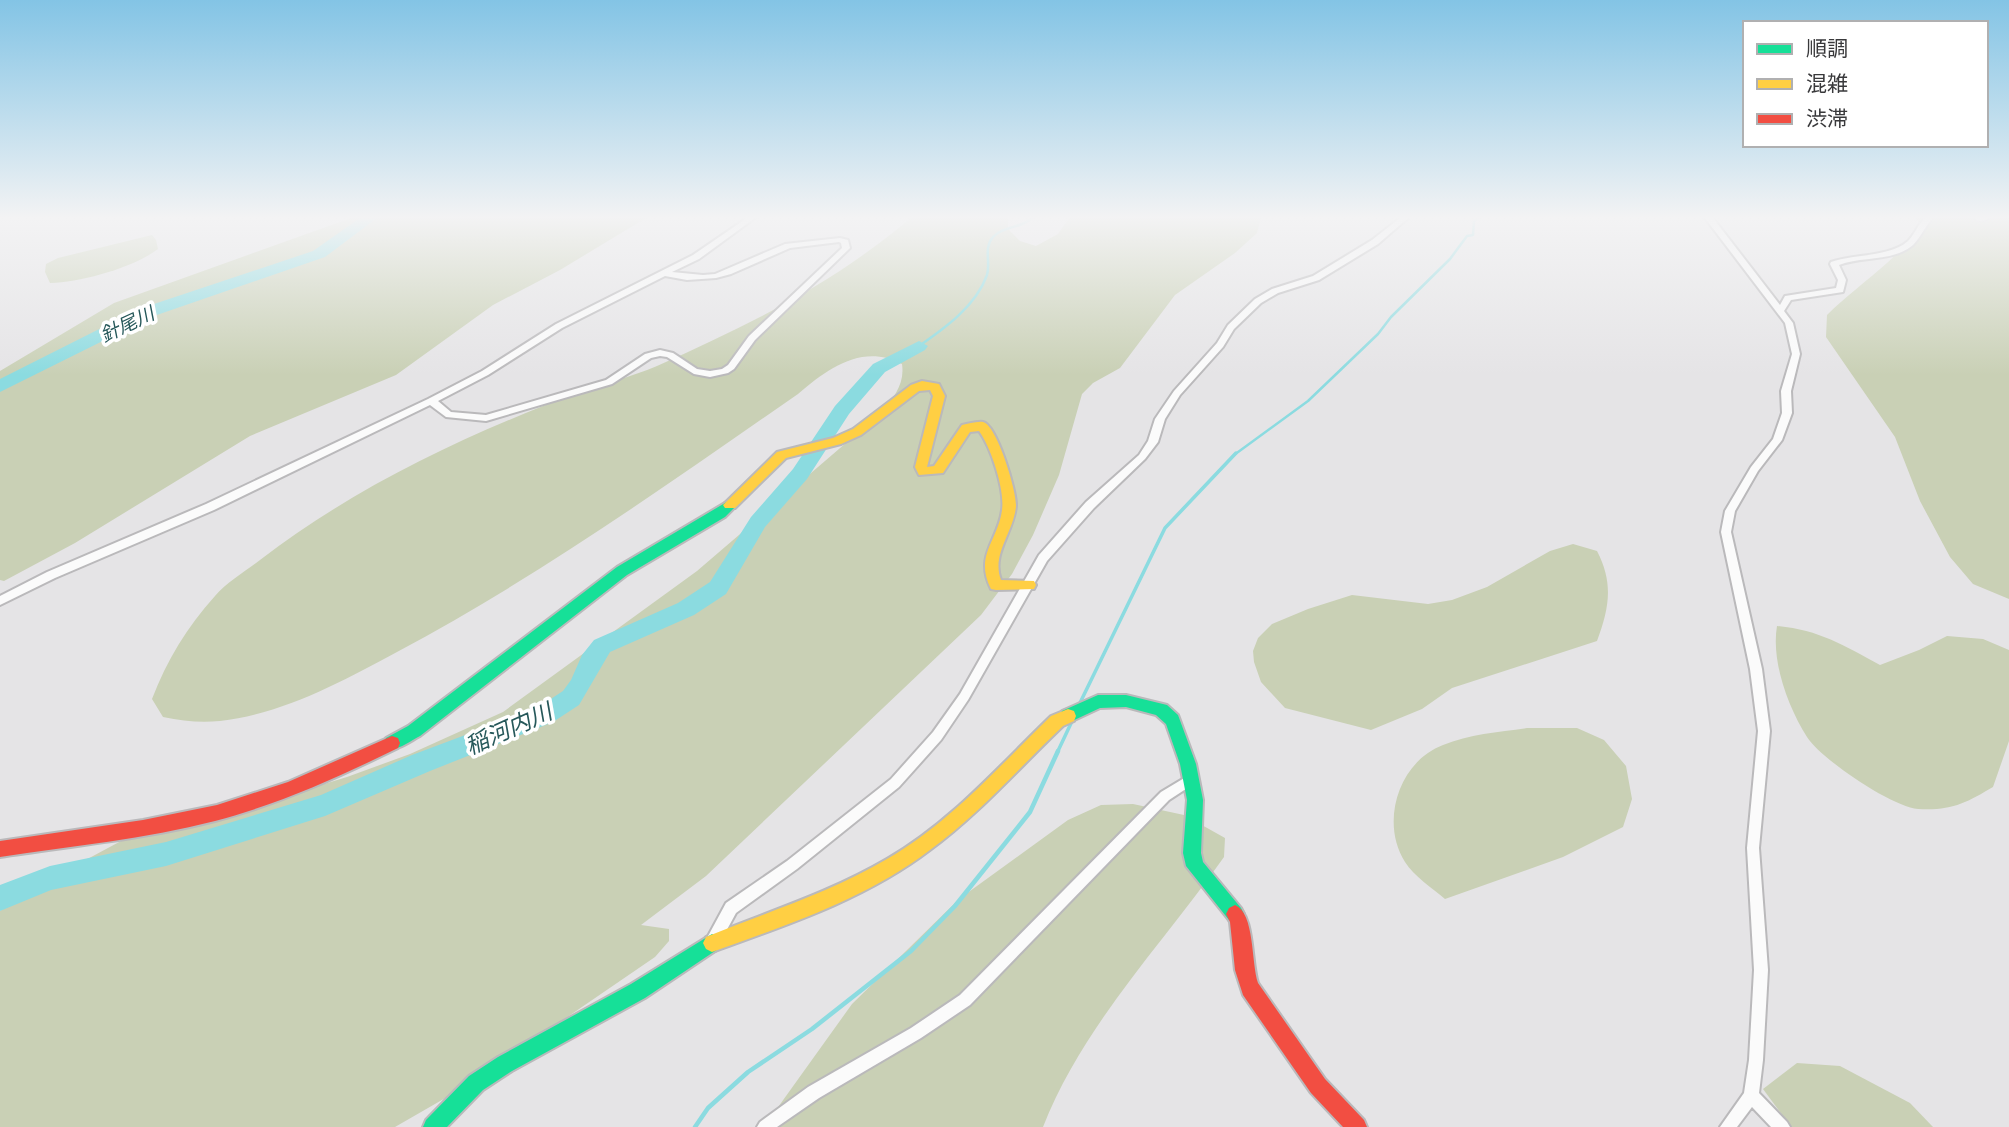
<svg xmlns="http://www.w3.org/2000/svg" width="2009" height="1127" font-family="'Noto Sans','Noto Sans JP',sans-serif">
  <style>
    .green { fill: #c9d0b5 }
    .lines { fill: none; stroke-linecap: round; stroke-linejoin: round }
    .stream-far2 { stroke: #8bdbe0; stroke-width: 2.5 }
    .stream-far1 { stroke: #8bdbe0; stroke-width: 3.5 }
    .stream { stroke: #8bdbe0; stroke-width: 4.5 }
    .river { fill: #8bdbe0; fill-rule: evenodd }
    .street-casing { stroke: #bab9bb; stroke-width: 4 }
    .fast-casing { stroke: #bab9bb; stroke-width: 4 }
    .slow-casing { stroke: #bab9bb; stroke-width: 4 }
    .jam-casing { stroke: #bab9bb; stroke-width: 4 }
    .street { fill: #fbfbfb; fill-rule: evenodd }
    .fast { fill: #16e098; fill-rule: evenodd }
    .slow { fill: #ffcf43; fill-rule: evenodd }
    .jam { fill: #f24e42; fill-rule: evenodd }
    .labels { text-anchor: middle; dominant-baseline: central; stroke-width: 7; stroke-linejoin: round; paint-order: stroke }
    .far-water-label { font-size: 19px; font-style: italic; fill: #26585a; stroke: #fff }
    .water-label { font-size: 23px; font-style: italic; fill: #26585a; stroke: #fff }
  </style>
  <rect width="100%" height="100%" fill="#e5e4e6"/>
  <!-- green -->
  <g class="green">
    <path d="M351,218H646L560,270L493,305L396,375L250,436L75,543L4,581L0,580V371L114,303Z"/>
    <path d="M911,218H1008V229L1020,241L1036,246L1058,234L1069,218H1261L1257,233L1235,253L1175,295L1120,368L1093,383L1082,394L1059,475L1033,535L1012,574L981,615L706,876L641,925L669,929V941L655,957L468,1085L395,1127H0V911L67,870L121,841L201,811L275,799L347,777L410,754L503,712L697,571L882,412C894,397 905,384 902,364C863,343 828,368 798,394C668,484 538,577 397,652C343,681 283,714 220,721C200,723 183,721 163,717L152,699C167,660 187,627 215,596C227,582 246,571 260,560C355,487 465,435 577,393C603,384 631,377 657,366C751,324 831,285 911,218Z"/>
    <path d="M1916,218H2009V599L1973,584L1950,557L1920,501L1895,437L1826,337L1827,315C1846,296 1867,281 1887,263C1900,252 1907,236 1921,225Z"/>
    <path d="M152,235L156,240L158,249C133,268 81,282 50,283L45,272L46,264L58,258Z"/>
    <path d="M1573,544L1597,551C1614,584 1609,608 1597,641L1452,688L1422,709L1371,730L1285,708L1261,682L1254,662L1253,651L1258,638L1272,624L1308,609L1352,595L1428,604L1452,600L1487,587L1550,551Z"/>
    <path d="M1777,626C1819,630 1843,645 1880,665L1919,650L1947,636L1983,639L2009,650V741L1993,787C1966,803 1951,811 1918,809C1892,807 1821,759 1807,737C1788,707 1771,661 1777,626Z"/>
    <path d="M1527,728H1577L1604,740L1626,766L1632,799L1623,827L1563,857L1445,899C1432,888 1414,876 1405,862C1380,823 1398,762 1443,745C1469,734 1499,732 1527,728Z"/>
    <path d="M1133,804L1184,815L1225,838L1224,857C1162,945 1083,1025 1043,1127H768L776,1110L852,1004L959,899L1068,820L1101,805Z"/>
    <path d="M1797,1063L1840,1066L1910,1103L1933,1127H1791L1763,1089Z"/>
  </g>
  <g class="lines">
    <!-- stream-far2 -->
    <g class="stream-far2">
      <path d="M919,346C945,328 976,306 987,275C991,262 983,248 993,237C1003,226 1022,228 1032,218"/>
      <path d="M1234,455L1308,401L1378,334L1391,317L1450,259L1467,236L1473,235L1474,221L1478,218"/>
    </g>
    <!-- stream-far1 -->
    <g class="stream-far1">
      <path d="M1078,707L1165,528L1236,453"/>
      <path d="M1057,753L1074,717"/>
    </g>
    <!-- stream -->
    <path class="stream" d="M695,1127L708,1108L748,1072L812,1029L911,951L955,906L1030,812L1058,751"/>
    <!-- river -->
    <g class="river">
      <path d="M360,218H377L325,257L151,317L0,392V379L139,309L313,251Z"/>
      <path d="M919,341L928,346L925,350L885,372L849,414L807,479L765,527L726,594L694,615L610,652L579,705L553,722L430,771L325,816L166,866L51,890L0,911V885L50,866L166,842L321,795L412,755L537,708L563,691L571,680L582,655L594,640L678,603L710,582L751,517L793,469L835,406L873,364Z"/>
    </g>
    <defs>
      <g id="street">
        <path d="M747,218H755L699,259L672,272L703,275L715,274L785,244L840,238L848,240L850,248L755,340L734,369L728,373L710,377L694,374L667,357L660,356L651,358L612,384L486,421L446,417L430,405L214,510L55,578L0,605V596L47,572L206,504L428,399L482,371L556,324L693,255ZM839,242L841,243L842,248L749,336L728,365L722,369L710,371L697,369L673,353L660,350L645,354L606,380L486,415L451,412L438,401L488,375L562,328L665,276L687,280L716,278L731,274L790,248Z"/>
        <path d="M1400,218H1408L1378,244L1319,280L1278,293L1261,303L1234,329L1223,347L1180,395L1165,419L1158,442L1145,459L1094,508L1047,561L968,700L941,740L899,787L797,869L736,913L717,948L712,950L707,948L705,943L707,938L726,903L787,861L891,779L933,732L960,694L1039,555L1086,502L1139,455L1148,441L1155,419L1174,391L1217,343L1228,325L1255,299L1272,289L1313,276L1372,240Z"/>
        <path d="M1705,218H1713L1780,305L1785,296L1836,288L1838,280L1830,264L1831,262C1854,254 1890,257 1908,241C1915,234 1918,224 1925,218H1933C1925,226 1921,237 1913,245C1893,262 1862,256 1839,265L1846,280L1843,292L1791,300L1784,311L1793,323L1800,354L1791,391L1792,413L1782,440L1758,471L1735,511L1731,532L1762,669L1770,731L1759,848L1768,970L1763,1060L1759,1093L1787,1122L1790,1127H1771L1752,1107L1737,1127H1720L1744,1093L1749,1060L1754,970L1747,848L1758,731L1750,669L1721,532L1725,511L1751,467L1773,439L1782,413L1781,391L1792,354L1785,323Z"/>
        <path d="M1975,218H1989C1986,221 1976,222 1975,218Z"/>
        <path d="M1191,774L1195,775L1197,779L1195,783L1169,800L970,1005L921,1038L819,1098L777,1127H757L760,1122L808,1087L911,1028L960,995L1161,792Z"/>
      </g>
      <g id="fast">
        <path d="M730,500L737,505L725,517L627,575L420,736C410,741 397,752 386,748L384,743L386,738L408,726L617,567Z"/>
        <path d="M1098,695H1126L1167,705L1178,715L1196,764L1203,800L1201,853L1203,862L1241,908L1244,914L1241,920L1235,923L1229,920L1186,866L1183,853L1187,800L1180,764L1166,724L1156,715L1126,707L1100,708L1068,723L1062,721L1060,716L1062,711Z"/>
        <path d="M712,934L718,937L721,943L718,949L645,998L512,1071L483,1090L447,1127H423L426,1120L469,1076L498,1057L631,984Z"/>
      </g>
      <g id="slow">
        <path d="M922,381L939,384L945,396L927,467L934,466L962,425C968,424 977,421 983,422C997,425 1017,492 1016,506C1014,532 991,554 1001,580L1034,581L1036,585L1034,589L996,590L991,589C974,555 998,541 1002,510C1005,490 991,447 979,431L970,432L943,473L919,475L915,467L933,396L930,390L919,391L861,435L841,444L786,458L735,508H725L723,505L777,452L833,438L853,429L911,385Z"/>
        <path d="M1068,709L1074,711L1076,716L1074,721L1063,726C1019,768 979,814 930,850C866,899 787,925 712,952L706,949L703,943L706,937C767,912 829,893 887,859C950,823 999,766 1051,716Z"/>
      </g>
      <g id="jam">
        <path d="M392,736L398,738L400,743L398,748C339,777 279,804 215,821C145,839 72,846 0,857V841L143,820L217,805L288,782Z"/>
        <path d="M1235,905C1255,913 1251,963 1258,983L1325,1079L1364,1120L1367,1127H1343L1311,1093L1243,995L1235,970L1230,922L1226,914L1229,908Z"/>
      </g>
    </defs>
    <!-- street casing -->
    <use href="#street" class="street-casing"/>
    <!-- fast casing -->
    <use href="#fast" class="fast-casing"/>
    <!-- slow casing -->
    <use href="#slow" class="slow-casing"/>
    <!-- jam casing -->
    <use href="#jam" class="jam-casing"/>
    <!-- street -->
    <use href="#street" class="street"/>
    <!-- fast -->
    <use href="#fast" class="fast"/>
    <!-- slow -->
    <use href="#slow" class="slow"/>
    <!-- jam -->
    <use href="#jam" class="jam"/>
  </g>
  <!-- sky -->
  <linearGradient id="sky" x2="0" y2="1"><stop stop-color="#83c4e5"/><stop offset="0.58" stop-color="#f3f3f4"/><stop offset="1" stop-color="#f3f3f4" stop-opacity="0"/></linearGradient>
  <rect width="2009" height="375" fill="url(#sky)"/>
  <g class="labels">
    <!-- far-water labels -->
    <g class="far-water-label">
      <text transform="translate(127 324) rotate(-25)">針尾川</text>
    </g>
    <!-- water labels -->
    <g class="water-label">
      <text transform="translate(508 728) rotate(-24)">稲河内川</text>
    </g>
  </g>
  <!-- legend -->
  <rect x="1743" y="21" width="245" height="126" fill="#ffffff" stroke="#b0b0b1" stroke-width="2"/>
  <rect x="1757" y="44" width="35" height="10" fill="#16e098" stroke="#b0b0b1" stroke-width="2"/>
  <text x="1806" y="56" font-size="21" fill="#39393b">順調</text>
  <rect x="1757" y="79" width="35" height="10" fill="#ffcf43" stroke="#b0b0b1" stroke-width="2"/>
  <text x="1806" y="91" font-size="21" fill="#39393b">混雑</text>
  <rect x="1757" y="114" width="35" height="10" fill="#f24e42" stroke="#b0b0b1" stroke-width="2"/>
  <text x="1806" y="126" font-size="21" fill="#39393b">渋滞</text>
</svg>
